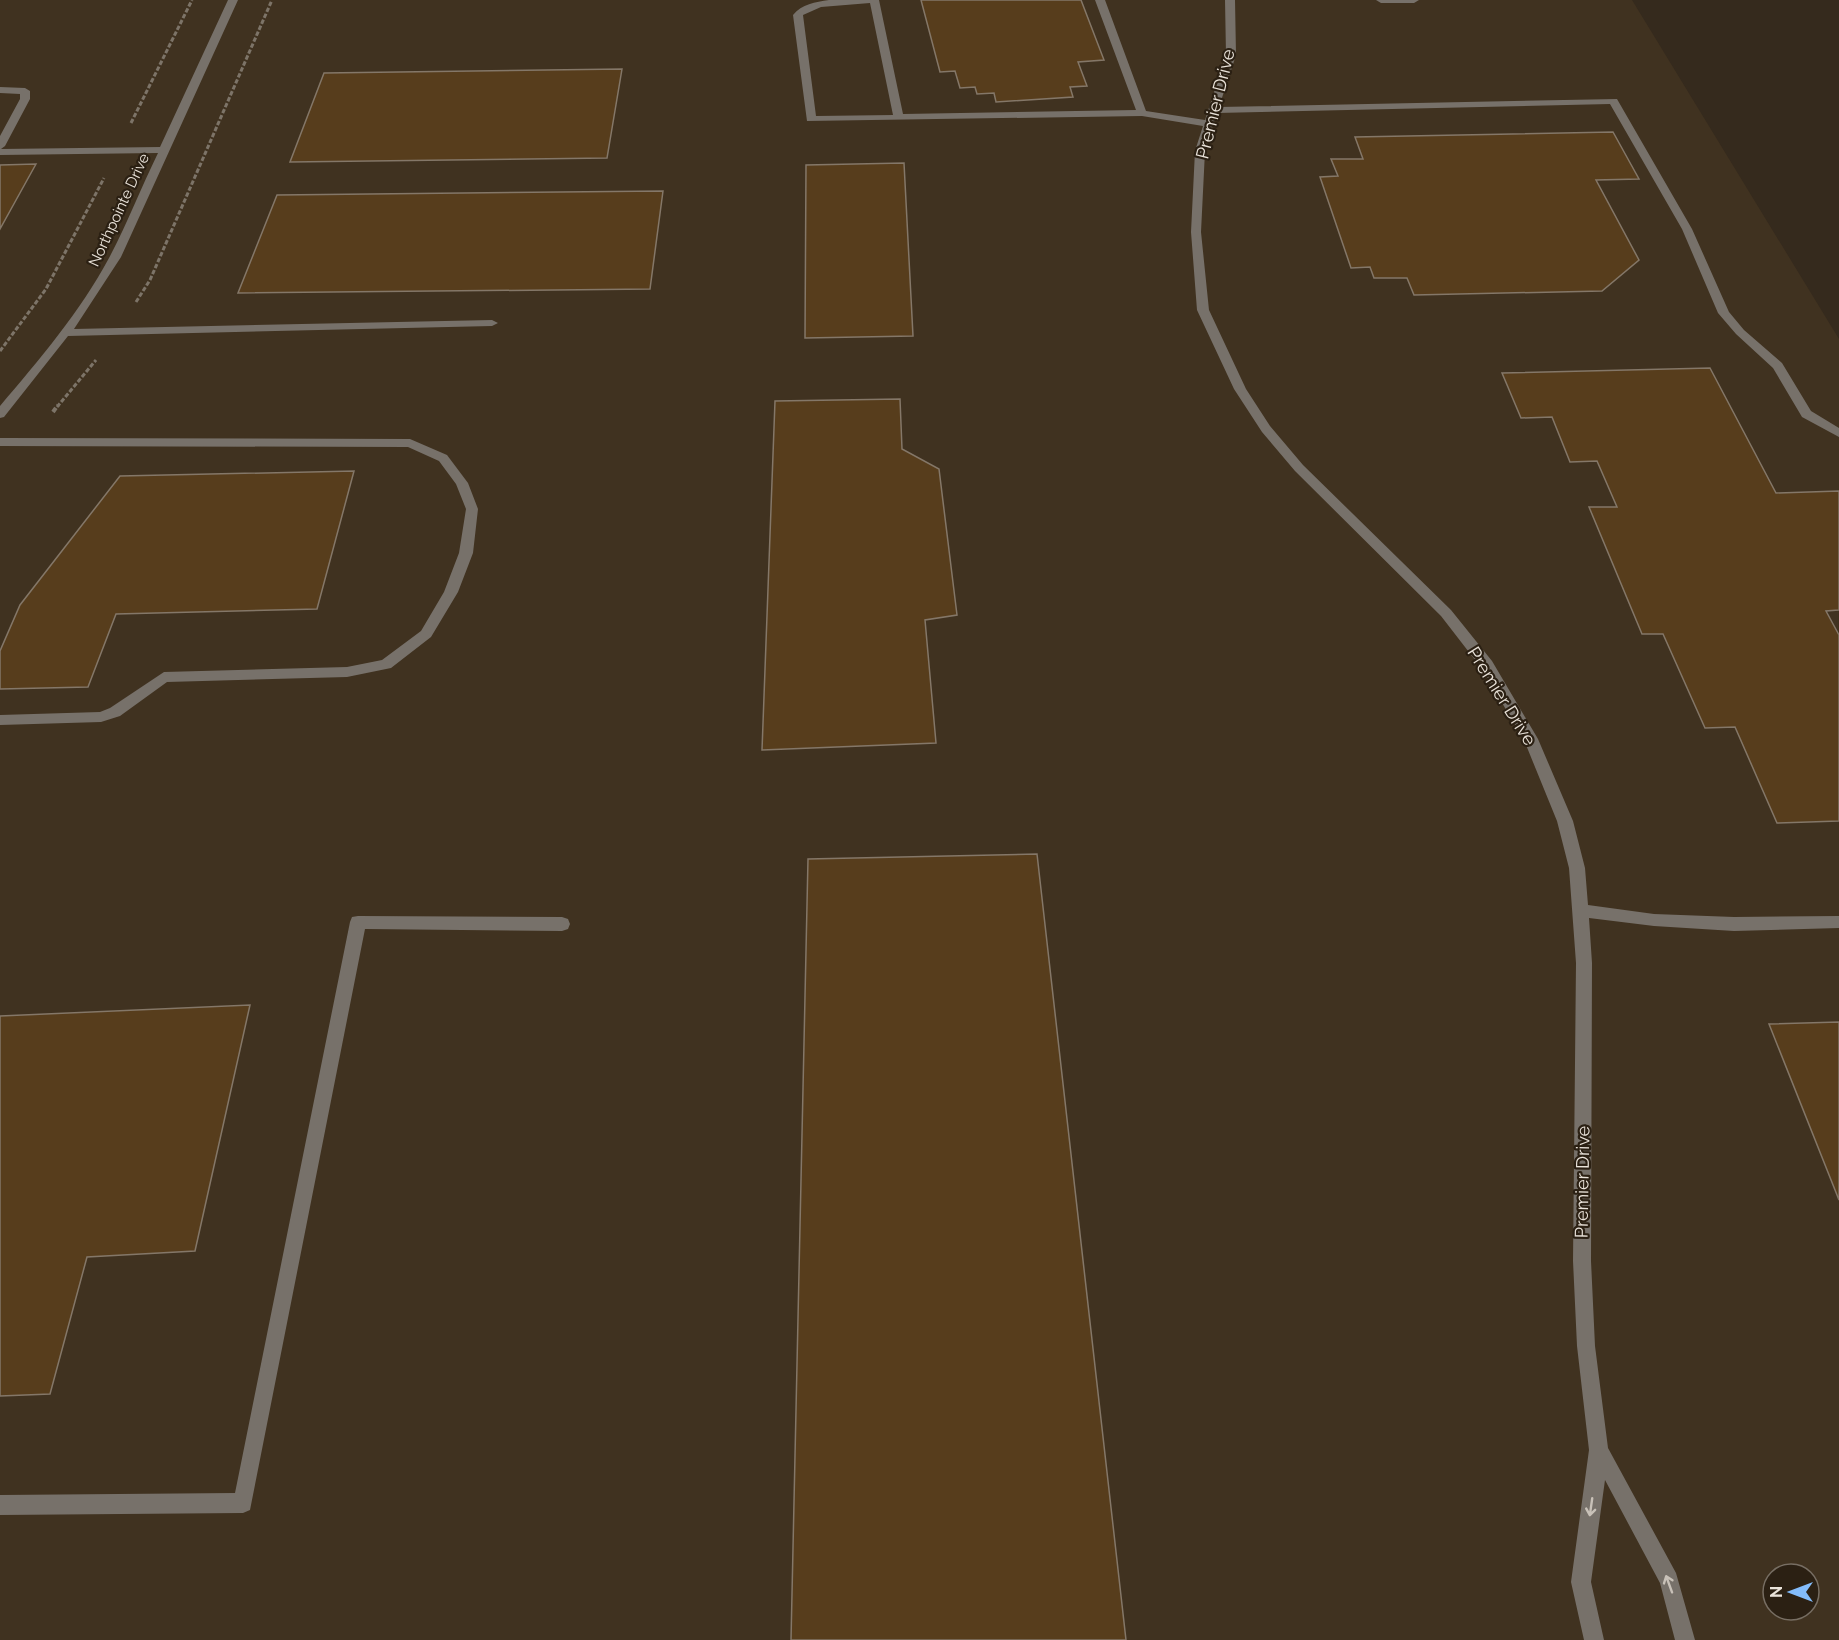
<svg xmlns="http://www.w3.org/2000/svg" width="1839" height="1640" font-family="Raleway,sans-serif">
	<rect width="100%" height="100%" fill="#352a1d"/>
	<!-- built -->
	<path fill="#403220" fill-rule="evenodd" d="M0,0h1632l207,339v1301h-1839zM1773,1574h36v36h-36z"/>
	<!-- building -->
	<g fill="#573d1c" stroke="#847768" stroke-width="1.5">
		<path d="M921,0h160l23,60 -26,2 9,24 -17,1 3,10 -77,5 -2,-9 -17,1 -2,-7 -15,1 -5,-17 -15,1z"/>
		<path d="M622,69l-15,89 -317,4 34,-89z"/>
		<path d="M1613,132l26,47 -43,1 43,80 -37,31 -188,4 -7,-17h-33l-4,-11 -19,1 -31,-91 18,-1 -7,-17h32l-8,-22z"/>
		<path d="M904,163l9,173 -108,2 1,-173z"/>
		<path d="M36,164l-36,65v-64z"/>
		<path d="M663,191l-13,98 -412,4 39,-98z"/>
		<path d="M1710,368l66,125 63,-2v119l-13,1 13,24v186l-62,2 -42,-96 -30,1 -42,-94h-21l-53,-127h28l-20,-46 -27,1 -18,-45 -31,1 -19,-45z"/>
		<path d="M900,399l2,50 37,20 18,146 -32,5 11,123 -174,7 13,-349z"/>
		<path d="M354,471l-37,138 -201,5 -28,73 -88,2v-38l20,-46 100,-129z"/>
		<path d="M1037,854l89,786h-335l17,-781z"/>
		<path d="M250,1005l-55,246 -108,6 -37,137 -50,2v-380z"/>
		<path d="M1839,1022v178l-70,-176z"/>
	</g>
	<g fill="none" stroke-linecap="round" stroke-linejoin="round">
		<!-- path-far1 -->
		<g stroke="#7d7468" stroke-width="3" stroke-dasharray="4.5 2" stroke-linecap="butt">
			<path d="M131,123l61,-123"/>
			<path d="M136,302l14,-22 122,-280"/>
			<path d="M0,351l46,-62 58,-111"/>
			<path d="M57,407l39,-47"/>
		</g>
		<!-- path -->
		<path stroke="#7d7468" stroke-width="4" stroke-dasharray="5 3" stroke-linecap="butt" d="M53,412l5,-7"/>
		<!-- minor -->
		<g fill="#77716a" fill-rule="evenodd">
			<path d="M228,0h10l-117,257 -47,72 418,-9 6,3 -6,3 -424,10 -64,81 -4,1v-12c39,-46 80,-94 109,-148 18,-34 32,-70 49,-105l-158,2v-19l20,-37v-5l-20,-1v-6l25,1 5,3v8l-25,47 -4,3 159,-2z"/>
			<path d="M829,0h50l24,114 233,-4 -41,-110h10l41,111 59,9 21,-65 -1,-55h10l1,55 -17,52 398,-8 75,130 37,83 15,18 38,33 29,48 28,17v9l-37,-20 -29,-49 -37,-34 -18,-21 -36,-84 -72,-125 -393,9 -12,38 -4,81 8,78 37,79 24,37 33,39 148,145 41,51 46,78 35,82 12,47 3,37 66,9 80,3 105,-1v12l-105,3 -80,-5 -65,-8 3,45 -1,298 4,85 13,102 68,125 19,67h-20l-15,-57 -55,-103 -14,102 13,58h-20l-13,-58 18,-132 -12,-104 -4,-85 3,-298 -7,-95 -12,-47 -33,-81 -42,-71 -41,-53 -146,-145 -33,-39 -28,-43 -37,-79 -6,-78 4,-81 8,-25 -61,-10 -335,5 -14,-106c9,-11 22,-13 36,-15zM870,3l23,112 -77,1 -13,-101 18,-8z"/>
			<path d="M1376,0h43l-5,3h-33z"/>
			<path d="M0,438l410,1 37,16 21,28 10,26 -5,44 -15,39 -27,45 -40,31 -44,9 -180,5 -47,34 -19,6 -101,3v-10l100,-3 10,-4 54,-36 183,-5 35,-7 39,-29 23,-39 15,-39 7,-44 -10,-25 -17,-23 -31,-14 -408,-1z"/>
			<path d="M358,916l204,1 6,2 2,5 -2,5 -6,2 -197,-2 -115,581 -7,3 -243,2v-20l235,-2 115,-571 2,-5z"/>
		</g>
	</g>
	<!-- one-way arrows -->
	<defs><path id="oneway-shaft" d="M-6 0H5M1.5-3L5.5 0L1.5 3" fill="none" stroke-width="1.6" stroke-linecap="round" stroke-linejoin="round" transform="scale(1.5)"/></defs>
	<g stroke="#c8c1b8">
		<use href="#oneway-shaft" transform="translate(1591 1507) rotate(98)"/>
		<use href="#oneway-shaft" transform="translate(1669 1584) rotate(-110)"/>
	</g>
	<g text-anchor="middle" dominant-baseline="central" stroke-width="4.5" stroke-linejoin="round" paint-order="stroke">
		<!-- far-street labels -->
		<g font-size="15" fill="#eae3da" stroke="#2b2013">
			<text transform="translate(119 210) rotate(-65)">Northpointe Drive</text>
		</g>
		<!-- street labels -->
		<g font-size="18" fill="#eae3da" stroke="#2b2013">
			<text transform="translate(1215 104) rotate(-76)">Premier Drive</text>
			<text transform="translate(1502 696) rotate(58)">Premier Drive</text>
			<text transform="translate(1582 1182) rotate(-89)">Premier Drive</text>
		</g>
	</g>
	<!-- north arrow -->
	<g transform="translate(1791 1592) rotate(270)"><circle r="28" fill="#2b2013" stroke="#776e63" stroke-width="1.5"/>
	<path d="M0-4.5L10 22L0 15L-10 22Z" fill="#83bcfb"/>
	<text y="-9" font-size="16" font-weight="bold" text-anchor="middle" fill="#eae3da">N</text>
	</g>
</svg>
